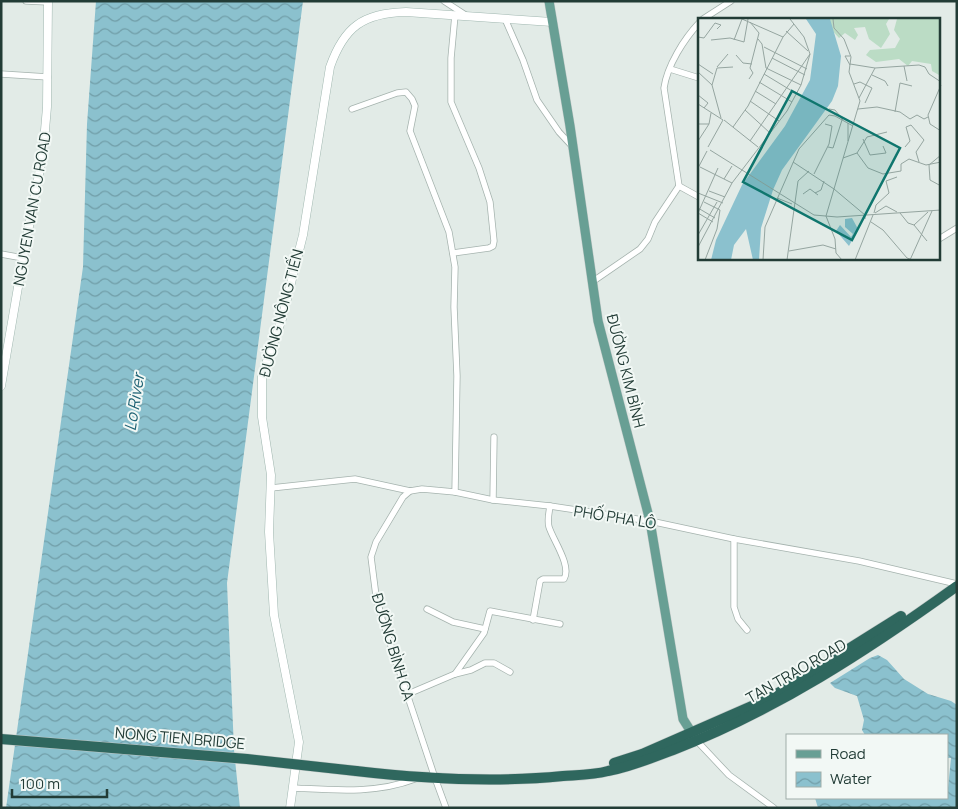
<svg xmlns="http://www.w3.org/2000/svg" width="958" height="809" font-family="Manrope,sans-serif">
	<defs>
		<pattern id="water-waves" width="16" height="10" patternUnits="userSpaceOnUse" patternTransform="scale(1.25)"><rect width="16" height="10" fill="#8bc1ce"/><path d="M0 5q4-4 8 0t8 0" fill="none" stroke="#719ea8"/></pattern>
	</defs>
	<rect width="100%" height="100%" fill="#e2ebe7"/>
	<!-- water -->
	<g fill="url(#water-waves)">
		<path d="M96,1h207l-76,582 7,167 6,58h-234l77,-541 4,-143z"/>
		<path d="M878,655l9,5 17,19 24,15 23,7 6,4v103h-139l-3,-10h132l4,-40h-4v-23h-82l-3,-5 2,-10 -7,-24 -22,-8 -5,-5 40,-25z"/>
	</g>
	<g fill="none" stroke-linecap="round" stroke-linejoin="round">
		<!-- street casing -->
		<g stroke="#a5b3ae" stroke-width="7">
			<g id="street">
				<path d="M26,1l22,1"/>
				<path d="M444,1l23,15"/>
				<path d="M505,19l18,41 14,40 22,32 13,14"/>
				<path d="M703,19l28,-18"/>
				<path d="M670,69l29,9"/>
				<path d="M1,74l47,3"/>
				<path d="M352,109l45,-16 9,-1 6,7 3,7 -5,25 39,101 6,35 -1,40 3,69 -2,116"/>
				<path d="M679,186l20,11"/>
				<path d="M939,239l18,-11"/>
				<path d="M453,253l36,-5 4,-2 1,-5 -4,-39 -11,-34 -28,-66v-44l4,-43"/>
				<path d="M1,254l22,4"/>
				<path d="M592,282l48,-33 8,-10 7,-17 24,-36 -15,-98c3,-22 20,-49 35,-65"/>
				<path d="M271,488l84,-9 55,12 12,-2 33,3 38,8 57,6 100,15 84,18 125,22 98,23"/>
				<path d="M410,491l-7,6 -27,45 -5,15 5,39 6,23 53,159 11,30"/>
				<path d="M493,500l1,-63"/>
				<path d="M734,539v68l4,12 9,11"/>
				<path d="M427,609l26,13 32,7"/>
				<path d="M533,620l7,-39 3,-2h21c8,-13 -11,-39 -15,-52 -2,-7 0,-14 1,-21"/>
				<path d="M455,674l29,-41 6,-22 70,13"/>
				<path d="M408,694l47,-20 16,-4 14,-7h9l16,9"/>
				<path d="M697,741l32,34 45,33"/>
				<path d="M293,788c41,2 83,6 122,-9"/>
			</g>
		</g>
		<!-- secondary casing -->
		<g stroke="#a0b7b0" stroke-width="9">
			<g id="secondary">
				<path d="M1,386l22,-128 20,-105 4,-46 1,-106"/>
				<path d="M290,808l9,-66 -25,-127 -5,-83 2,-57 -9,-58v-42l20,-56 21,-84 27,-168c14,-40 33,-54 76,-55l146,10"/>
			</g>
		</g>
		<!-- primary casing -->
		<g stroke="#c1c8c7" stroke-width="10">
			<path id="primary" d="M549,1l21,125 28,195 52,200 33,198 12,19"/>
		</g>
		<!-- highway casing -->
		<g stroke="#c1c8c7" stroke-width="11">
			<g id="highway">
				<path d="M614,763l28,-9 128,-56 131,-82"/>
				<path d="M356,771c69,8 138,12 207,5 15,-1 31,-1 45,-5 22,-4 44,-13 65,-21 102,-39 195,-100 284,-164"/>
			</g>
		</g>
		<!-- street -->
		<use href="#street" stroke="#fff" stroke-width="5.5"/>
		<!-- secondary -->
		<use href="#secondary" stroke="#fff" stroke-width="8"/>
		<!-- primary -->
		<use href="#primary" stroke="#689f94" stroke-width="9"/>
		<!-- highway -->
		<use href="#highway" stroke="#2f675e" stroke-width="10"/>
		<!-- highway-bridge casing -->
		<g stroke="#c1c8c7" stroke-width="11" stroke-linecap="butt">
			<path id="highway-bridge" d="M1,739l246,20 109,12"/>
		</g>
		<!-- highway-bridge -->
		<use href="#highway-bridge" stroke="#2f675e" stroke-width="10"/>
	</g>
	<g text-anchor="middle" dominant-baseline="central" stroke-width="4" stroke-linejoin="round" paint-order="stroke">
		<!-- street labels -->
		<g font-size="15" fill="#223c36" stroke="#f2f8f5">
			<text transform="translate(32 209) rotate(-80)">NGUYEN VAN CU ROAD</text>
			<text transform="translate(281 313) rotate(-75)">ĐƯỜNG NÔNG TIẾN</text>
			<text transform="translate(626 371) rotate(76)">ĐƯỜNG KIM BÌNH</text>
			<text transform="translate(615 517) rotate(9)">PHỐ PHA LÔ</text>
			<text transform="translate(393 647) rotate(73)">ĐƯỜNG BÌNH CA</text>
			<text transform="translate(796 671) rotate(-30)">TAN TRAO ROAD</text>
			<text transform="translate(180 738) rotate(5)">NONG TIEN BRIDGE</text>
		</g>
		<!-- water labels -->
		<g font-size="16" font-style="italic" fill="#1f6375" stroke="#f2f8f5">
			<text transform="translate(134 402) rotate(-81)">Lo River</text>
		</g>
	</g>
	<!-- overview -->
	<g transform="translate(698 18)">
		<rect width="242" height="242" fill="#e2ebe7"/>
		<path d="M131,1h60l-3,5 4,10 -9,14 -12,-9 -4,-12 -11,1 4,7 -3,5 -10,-7 -6,5 -8,-9zM199,1h43l-1,56 -7,-4 -1,-7 -19,-3 -4,5 -9,-7 -23,3 -10,-7 4,-5 25,-2 5,-9 -6,-9z" fill="#bbdcc5"/>
		<path d="M108,1h24l11,37 -3,30 -6,15 -50,69 -9,20 -12,38 -2,32h-6l-7,-31 -12,16 -3,15h-20l5,-20 26,-55 43,-59 25,-46 6,-46zM154,200l6,11 -9,17 -13,-15 4,-6 11,12 2,-3 -8,-7v-8z" fill="#8bc1ce"/>
		<path fill="none" stroke="#95a5a0" stroke-width="1" d="M88,13l22,20M0,19l6,1 11,-15 6,2 -4,4M60,21l4,5 4,24 35,17M13,22l19,-2 14,4 4,-23M36,22l8,-21 41,18M66,29l43,22M38,37l7,8 9,1M74,40l33,17M0,46l15,10M152,46l25,4 44,-3 6,2 4,7 12,8M152,47l-5,-9h5M206,48l3,15M19,49l11,-13M0,54l14,13 9,33M66,56l33,20M174,57l13,6 3,5M51,61l4,-6 -3,-5 9,-35 -9,-11M61,64l33,20M156,66l6,-2 12,6 -7,15M14,67l5,-17 16,-1M243,67l-13,30 2,9 11,7M57,73l21,13M0,77l10,8 -4,5M161,80l16,-30M52,83l29,20M0,86l25,16 -15,27M131,91l6,1 8,10M160,91l19,-2 23,5 10,7 7,-4 7,4 4,-2M47,92l25,23M197,94l5,-29 12,3M26,102l34,27M0,106h11l2,-11M35,109l15,-21 35,-69 11,-13M165,121l7,16 16,-2 -3,-7M0,123l11,-17M52,123l60,-87M150,123v-18M130,129l5,1 9,-28M207,129l5,-6 -4,-14 5,-2 13,15 -8,12 3,10M12,132l104,65 23,2 104,-7M159,135l11,15 15,6 18,-3v-7l8,-5 17,6 15,-3M243,137l-12,10 1,15 11,6M145,140l14,-5 10,-16 20,-5M95,144l41,27 31,26v4M2,149l32,16M0,150l9,-17M116,156l15,-30 3,-18 -7,-2M26,161l8,-13M11,173l16,6M0,175l25,10M117,175l6,-3 3,-9M105,176l7,-5 8,6M79,180l15,6M6,184l16,8 -3,19 -12,31M0,190l17,10M0,195l20,-45M0,195l15,9M176,195l2,-8 13,-12 -3,-12 11,-4M177,195l11,-7 11,6M202,195l8,10 6,2 14,-13M128,198l9,23 1,14 6,7M128,198l34,-115 -11,-29 2,-15 -7,-18 -10,-11 -1,-9M173,204l12,8 24,28 6,2M216,207l13,16M0,217l19,-33M0,229l34,-64 55,-72 14,-26 9,-31 -6,-17 -14,-18M91,233l34,-6 13,4M65,242l2,-33 34,-78 30,-34 6,1 18,10M89,242l11,-79 11,-10M157,242l18,-45M212,242l22,-49"/>
		<path fill="#0f766e" fill-opacity="0.15" stroke="#0f766e" stroke-width="2.5" d="M94,73l108,57 -48,92 -109,-58z"/>
		<rect width="242" height="242" fill="none" stroke="#223c36" stroke-width="2.5"/>
	</g>
	<!-- border -->
	<rect width="958" height="809" fill="none" stroke="#223c36" stroke-width="5"/>
	<!-- legend -->
	<rect x="786" y="734" width="162" height="65" fill="#f2f8f5" stroke="#9fada9"/>
	<rect x="796" y="750" width="25" height="8" fill="#689f94" stroke="#9fada9"/>
	<text x="830" y="759" font-size="15" fill="#223c36">Road</text>
	<rect x="796" y="772" width="25" height="15" fill="url(#water-waves)" stroke="#9fada9"/>
	<text x="830" y="784" font-size="15" fill="#223c36">Water</text>
	<!-- scale -->
	<path d="M12 789v8h95v-8" fill="none" stroke="#223c36" stroke-width="2.5"/>
	<text x="20" y="789" font-size="15" fill="#223c36" stroke="#f2f8f5" stroke-width="4" paint-order="stroke">100 m</text>
</svg>
